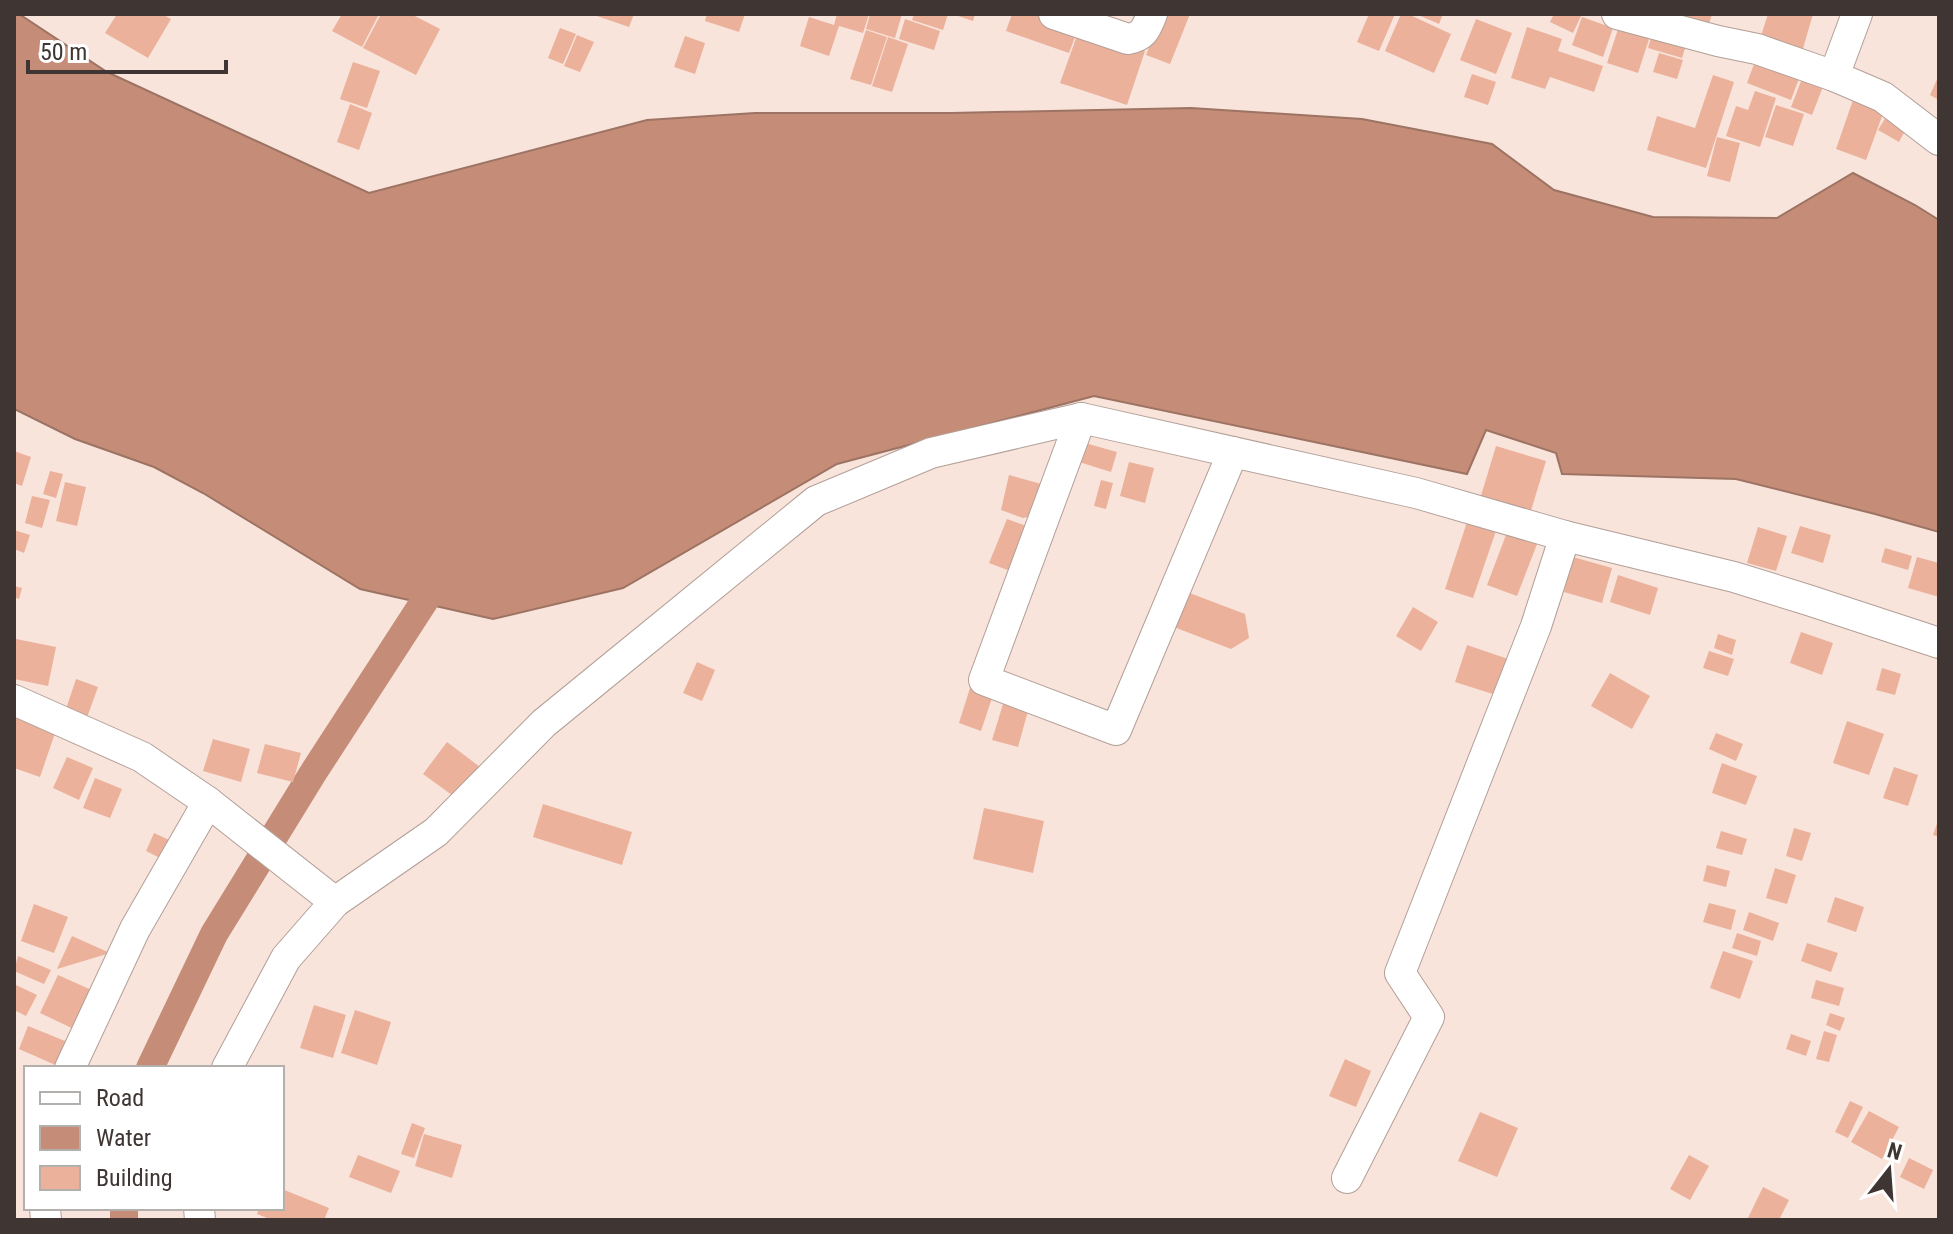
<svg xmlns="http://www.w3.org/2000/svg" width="1953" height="1234" font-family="'Roboto Condensed',sans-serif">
	<rect width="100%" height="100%" fill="#f9e4dc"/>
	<!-- water -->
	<path fill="#c58d78" stroke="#9d7363" stroke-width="2" d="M14,14h5l88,58 262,121 278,-73 108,-7h196l240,-5 171,11 130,25 62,46 99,27 124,1 76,-45 62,32 24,15v312l-64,-18 -139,-35 -174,-5 -6,-21 -70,-23 -19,44 -373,-78 -257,68 -214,124 -130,31 -133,-30 -157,-96 -49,-26 -79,-28 -61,-30z"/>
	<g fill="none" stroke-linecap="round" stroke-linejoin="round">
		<!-- canal -->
		<g stroke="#c58d78" stroke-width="28">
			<path d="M150,1068l64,-134 99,-161 129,-199"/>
			<path d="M124,1208v12"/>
		</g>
	</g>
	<!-- building -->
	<g fill="#ebb19b">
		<path d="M117,14h45l9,5 -23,39 -43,-25z"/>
		<path d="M342,14h37l-17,33 -30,-16z"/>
		<path d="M381,14h30l29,15 -24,46 -53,-27z"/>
		<path d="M591,14h43l-5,13z"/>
		<path d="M707,14h38l-6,18 -34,-11z"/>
		<path d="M837,14h32l-6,19 -24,-7 -10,30 -29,-10 9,-29 25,8z"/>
		<path d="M870,14h32l-7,24 -29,-9z"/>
		<path d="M914,14h34l-5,16 -31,-10z"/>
		<path d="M952,14h23l-2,7z"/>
		<path d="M1012,14h23l43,15 -9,24 -63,-22z"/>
		<path d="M1162,14h28l-20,50 -24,-9z"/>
		<path d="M1369,14h26l-16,37 -22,-9z"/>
		<path d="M1401,14h7l43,20 -17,39 -49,-22z"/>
		<path d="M1416,14h27l-4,10z"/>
		<path d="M1554,14h28l-9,19 -23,-11z"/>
		<path d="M1656,14h56l-5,17z"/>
		<path d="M1768,14h45l-11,38 -42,-13z"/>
		<path d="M1582,17l31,11 -10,29 -31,-12z"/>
		<path d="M905,19l35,12 -6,19 -35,-11z"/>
		<path d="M1476,19l36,14 -16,41 -36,-14z"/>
		<path d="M1619,26l31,10 -12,37 -31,-10z"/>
		<path d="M1527,27l35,12 -4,12 45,15 -9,26 -44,-15 -5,12 -34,-11z"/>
		<path d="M560,28l16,6 -13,30 -15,-6z"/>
		<path d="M866,30l21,7 -16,48 -21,-6z"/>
		<path d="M1079,30l66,21 -18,54 -67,-22z"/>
		<path d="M1653,31l34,11 -5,16 -34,-10z"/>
		<path d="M577,35l17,7 -14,30 -16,-6z"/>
		<path d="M685,36l20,7 -10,31 -21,-7z"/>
		<path d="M888,37l20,7 -16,48 -20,-6z"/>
		<path d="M1659,53l24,7 -6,19 -24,-7z"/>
		<path d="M1757,56l44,17 -10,27 -44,-17z"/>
		<path d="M353,62l27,9 -13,37 -27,-9z"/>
		<path d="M1472,74l24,8 -8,23 -24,-8z"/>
		<path d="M1713,75l21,7 -28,86 -59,-18 10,-34 38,12z"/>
		<path d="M1939,75v25l-9,-5z"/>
		<path d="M1803,76l21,8 -12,31 -21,-8z"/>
		<path d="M1755,91l21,7 -16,49 -34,-11 10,-30 12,4z"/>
		<path d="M1853,100l31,11 -18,49 -30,-11z"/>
		<path d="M350,104l22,9 -13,37 -22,-8z"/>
		<path d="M1776,105l28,9 -11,32 -28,-9z"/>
		<path d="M1886,117l20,12 -7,13 -21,-12z"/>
		<path d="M1717,137l23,6 -10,39 -23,-6z"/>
		<path d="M1085,443l32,9 -6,20 -32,-10z"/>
		<path d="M1496,446l50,15 -16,53 -50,-15z"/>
		<path d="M14,451l17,6 -9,29 -8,-3z"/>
		<path d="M1129,462l25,6 -9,35 -25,-7z"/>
		<path d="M50,471l13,3 -7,24 -13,-4z"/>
		<path d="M1009,475l40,11 -8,28 -18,4 -22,-8z"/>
		<path d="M1101,480l12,3 -7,26 -12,-3z"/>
		<path d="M65,482l21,5 -9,39 -21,-5z"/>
		<path d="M32,496l18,4 -8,28 -17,-5z"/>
		<path d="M1469,516l29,9 -25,73 -28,-9z"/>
		<path d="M1007,519l28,10 -17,45 -29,-11z"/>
		<path d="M1800,526l31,9 -8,28 -32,-10z"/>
		<path d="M1509,527l30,12 -22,57 -30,-11z"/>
		<path d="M1758,527l29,9 -11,35 -29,-8z"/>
		<path d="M14,530l16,5 -6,18 -10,-4z"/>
		<path d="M1885,548l27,8 -4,14 -27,-8z"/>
		<path d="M1573,557l39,11 -10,35 -38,-11z"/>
		<path d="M1917,557l22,6v34l-31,-9z"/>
		<path d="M1618,575l40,13 -8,27 -40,-13z"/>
		<path d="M14,586l8,2 -3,11 -5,-2z"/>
		<path d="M1179,589l66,25 4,24 -18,11 -65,-25z"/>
		<path d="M1413,607l25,15 -17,29 -25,-15z"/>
		<path d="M1801,632l32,11 -11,32 -32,-12z"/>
		<path d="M1718,634l18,6 -4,15 -18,-7z"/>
		<path d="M16,639l40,8 -8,39 -34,-7v-30z"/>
		<path d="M1467,645l47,16 -12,36 -47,-15z"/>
		<path d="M1709,651l25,8 -6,17 -25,-8z"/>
		<path d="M697,662l18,8 -13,31 -19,-8z"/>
		<path d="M1882,668l19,6 -6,21 -19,-5z"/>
		<path d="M1610,673l40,23 -18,33 -41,-23z"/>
		<path d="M76,679l22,8 -13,36 -21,-8z"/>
		<path d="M970,688l23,7 -12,36 -22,-8z"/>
		<path d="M1003,704l25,7 -10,36 -26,-7z"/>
		<path d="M14,716l42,14 -16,47 -26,-9z"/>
		<path d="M1847,721l37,13 -15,41 -36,-12z"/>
		<path d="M1716,733l27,11 -7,17 -27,-12z"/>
		<path d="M213,739l37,10 -9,33 -38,-11z"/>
		<path d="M447,742l33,25 -24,31 -33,-24z"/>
		<path d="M265,744l36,9 -8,29 -36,-9z"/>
		<path d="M67,757l26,11 -14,32 -26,-12z"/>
		<path d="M1722,763l35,13 -11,29 -34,-12z"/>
		<path d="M1894,767l24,8 -10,31 -25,-8z"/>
		<path d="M95,778l27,11 -12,29 -27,-10z"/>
		<path d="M543,804l89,28 -10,33 -89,-28z"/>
		<path d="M984,808l60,13 -11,52 -60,-14z"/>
		<path d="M1939,818v19l-6,-2z"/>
		<path d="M1794,828l17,5 -9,28 -16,-5z"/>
		<path d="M1721,831l26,8 -5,16 -26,-7z"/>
		<path d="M154,833l24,11 -8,19 -24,-12z"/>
		<path d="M1707,865l23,6 -4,16 -23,-6z"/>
		<path d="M1775,868l21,7 -9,29 -21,-6z"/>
		<path d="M1835,897l29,10 -8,25 -29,-10z"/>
		<path d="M1709,903l27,7 -5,20 -28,-8z"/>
		<path d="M34,904l34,13 -14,36 -33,-12z"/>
		<path d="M1749,912l30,11 -6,18 -30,-11z"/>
		<path d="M1737,933l24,8 -4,15 -25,-8z"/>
		<path d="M72,936l38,17 -53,16z"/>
		<path d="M1807,943l31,10 -7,19 -30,-11z"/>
		<path d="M1723,951l30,10 -13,38 -30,-11z"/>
		<path d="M18,956l33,14 -7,14 -30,-13z"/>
		<path d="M58,975l38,17 -18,39 -38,-18z"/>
		<path d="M1816,980l28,8 -5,18 -28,-8z"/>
		<path d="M14,984l23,11 -11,21 -12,-6z"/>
		<path d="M314,1005l32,10 -13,43 -33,-10z"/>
		<path d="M355,1010l36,12 -14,43 -36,-12z"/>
		<path d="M1830,1013l15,5 -5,13 -14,-6z"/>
		<path d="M28,1026l42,17 -10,24 -41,-18z"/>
		<path d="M1824,1031l13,4 -8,27 -13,-3z"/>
		<path d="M1791,1034l20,7 -5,15 -20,-7z"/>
		<path d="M1345,1059l26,12 -15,36 -27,-11z"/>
		<path d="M1850,1101l13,6 -15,31 -13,-6z"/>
		<path d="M1869,1111l30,16 -17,32 -31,-17z"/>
		<path d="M1480,1112l38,16 -21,49 -39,-16z"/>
		<path d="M412,1123l13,5 -11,30 -13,-4z"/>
		<path d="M424,1134l38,11 -10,33 -37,-12z"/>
		<path d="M358,1155l42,16 -9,22 -42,-16z"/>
		<path d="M1689,1155l20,11 -19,34 -20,-11z"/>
		<path d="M1909,1158l24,12 -9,19 -24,-12z"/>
		<path d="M1763,1187l26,13 -10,20h-26l-5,-2z"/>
		<path d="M282,1189l47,19 -5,12h-52l-15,-6 2,-6h23z"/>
	</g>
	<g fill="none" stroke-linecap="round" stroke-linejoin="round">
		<!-- minor casing -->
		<g stroke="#b29f97" stroke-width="32">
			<g id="minor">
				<path d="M1054,14l74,25c16,-3 18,-10 24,-25"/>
				<path d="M1617,14l101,27 39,8 77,27 49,21 56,43"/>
				<path d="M1834,76l23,-62"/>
				<path d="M1081,418l-97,262 132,50 117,-278"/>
				<path d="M14,700l128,57 66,45 -73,127 -65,139"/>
				<path d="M208,802l127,100"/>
				<path d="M227,1068l59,-110 49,-56 101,-70 108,-109 272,-222 115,-48 150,-35 335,75 149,43 169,41 74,23 131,43"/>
				<path d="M1347,1178l82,-161 -29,-44 136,-347 29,-90"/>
				<path d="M45,1208l1,12"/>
				<path d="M199,1208l1,12"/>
			</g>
		</g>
		<!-- minor -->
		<use href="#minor" stroke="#fff" stroke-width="30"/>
	</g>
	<!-- border -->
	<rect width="1953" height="1234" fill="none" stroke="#3f3633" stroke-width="32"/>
	<!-- legend -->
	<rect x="24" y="1066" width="260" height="144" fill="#ffffff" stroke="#b2afad" stroke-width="2"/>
	<rect x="40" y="1092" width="40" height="12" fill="#ffffff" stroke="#b2afad" stroke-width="2"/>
	<text x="96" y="1106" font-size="24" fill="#3f3633">Road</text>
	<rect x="40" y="1126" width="40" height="24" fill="#c58d78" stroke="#b2afad" stroke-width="2"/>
	<text x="96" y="1146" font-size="24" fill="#3f3633">Water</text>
	<rect x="40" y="1166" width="40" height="24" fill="#ebb19b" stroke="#b2afad" stroke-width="2"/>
	<text x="96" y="1186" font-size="24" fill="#3f3633">Building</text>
	<!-- north arrow -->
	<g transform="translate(1889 1170) rotate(17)" stroke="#ffffff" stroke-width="6" paint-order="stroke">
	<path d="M0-6L14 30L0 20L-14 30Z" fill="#3f3633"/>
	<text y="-12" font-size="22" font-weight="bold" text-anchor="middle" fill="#3f3633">N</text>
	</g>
	<!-- scale -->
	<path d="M28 60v12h198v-12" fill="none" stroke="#3f3633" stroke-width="4"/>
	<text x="40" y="60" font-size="24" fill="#3f3633" stroke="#ffffff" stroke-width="6" paint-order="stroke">50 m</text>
</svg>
